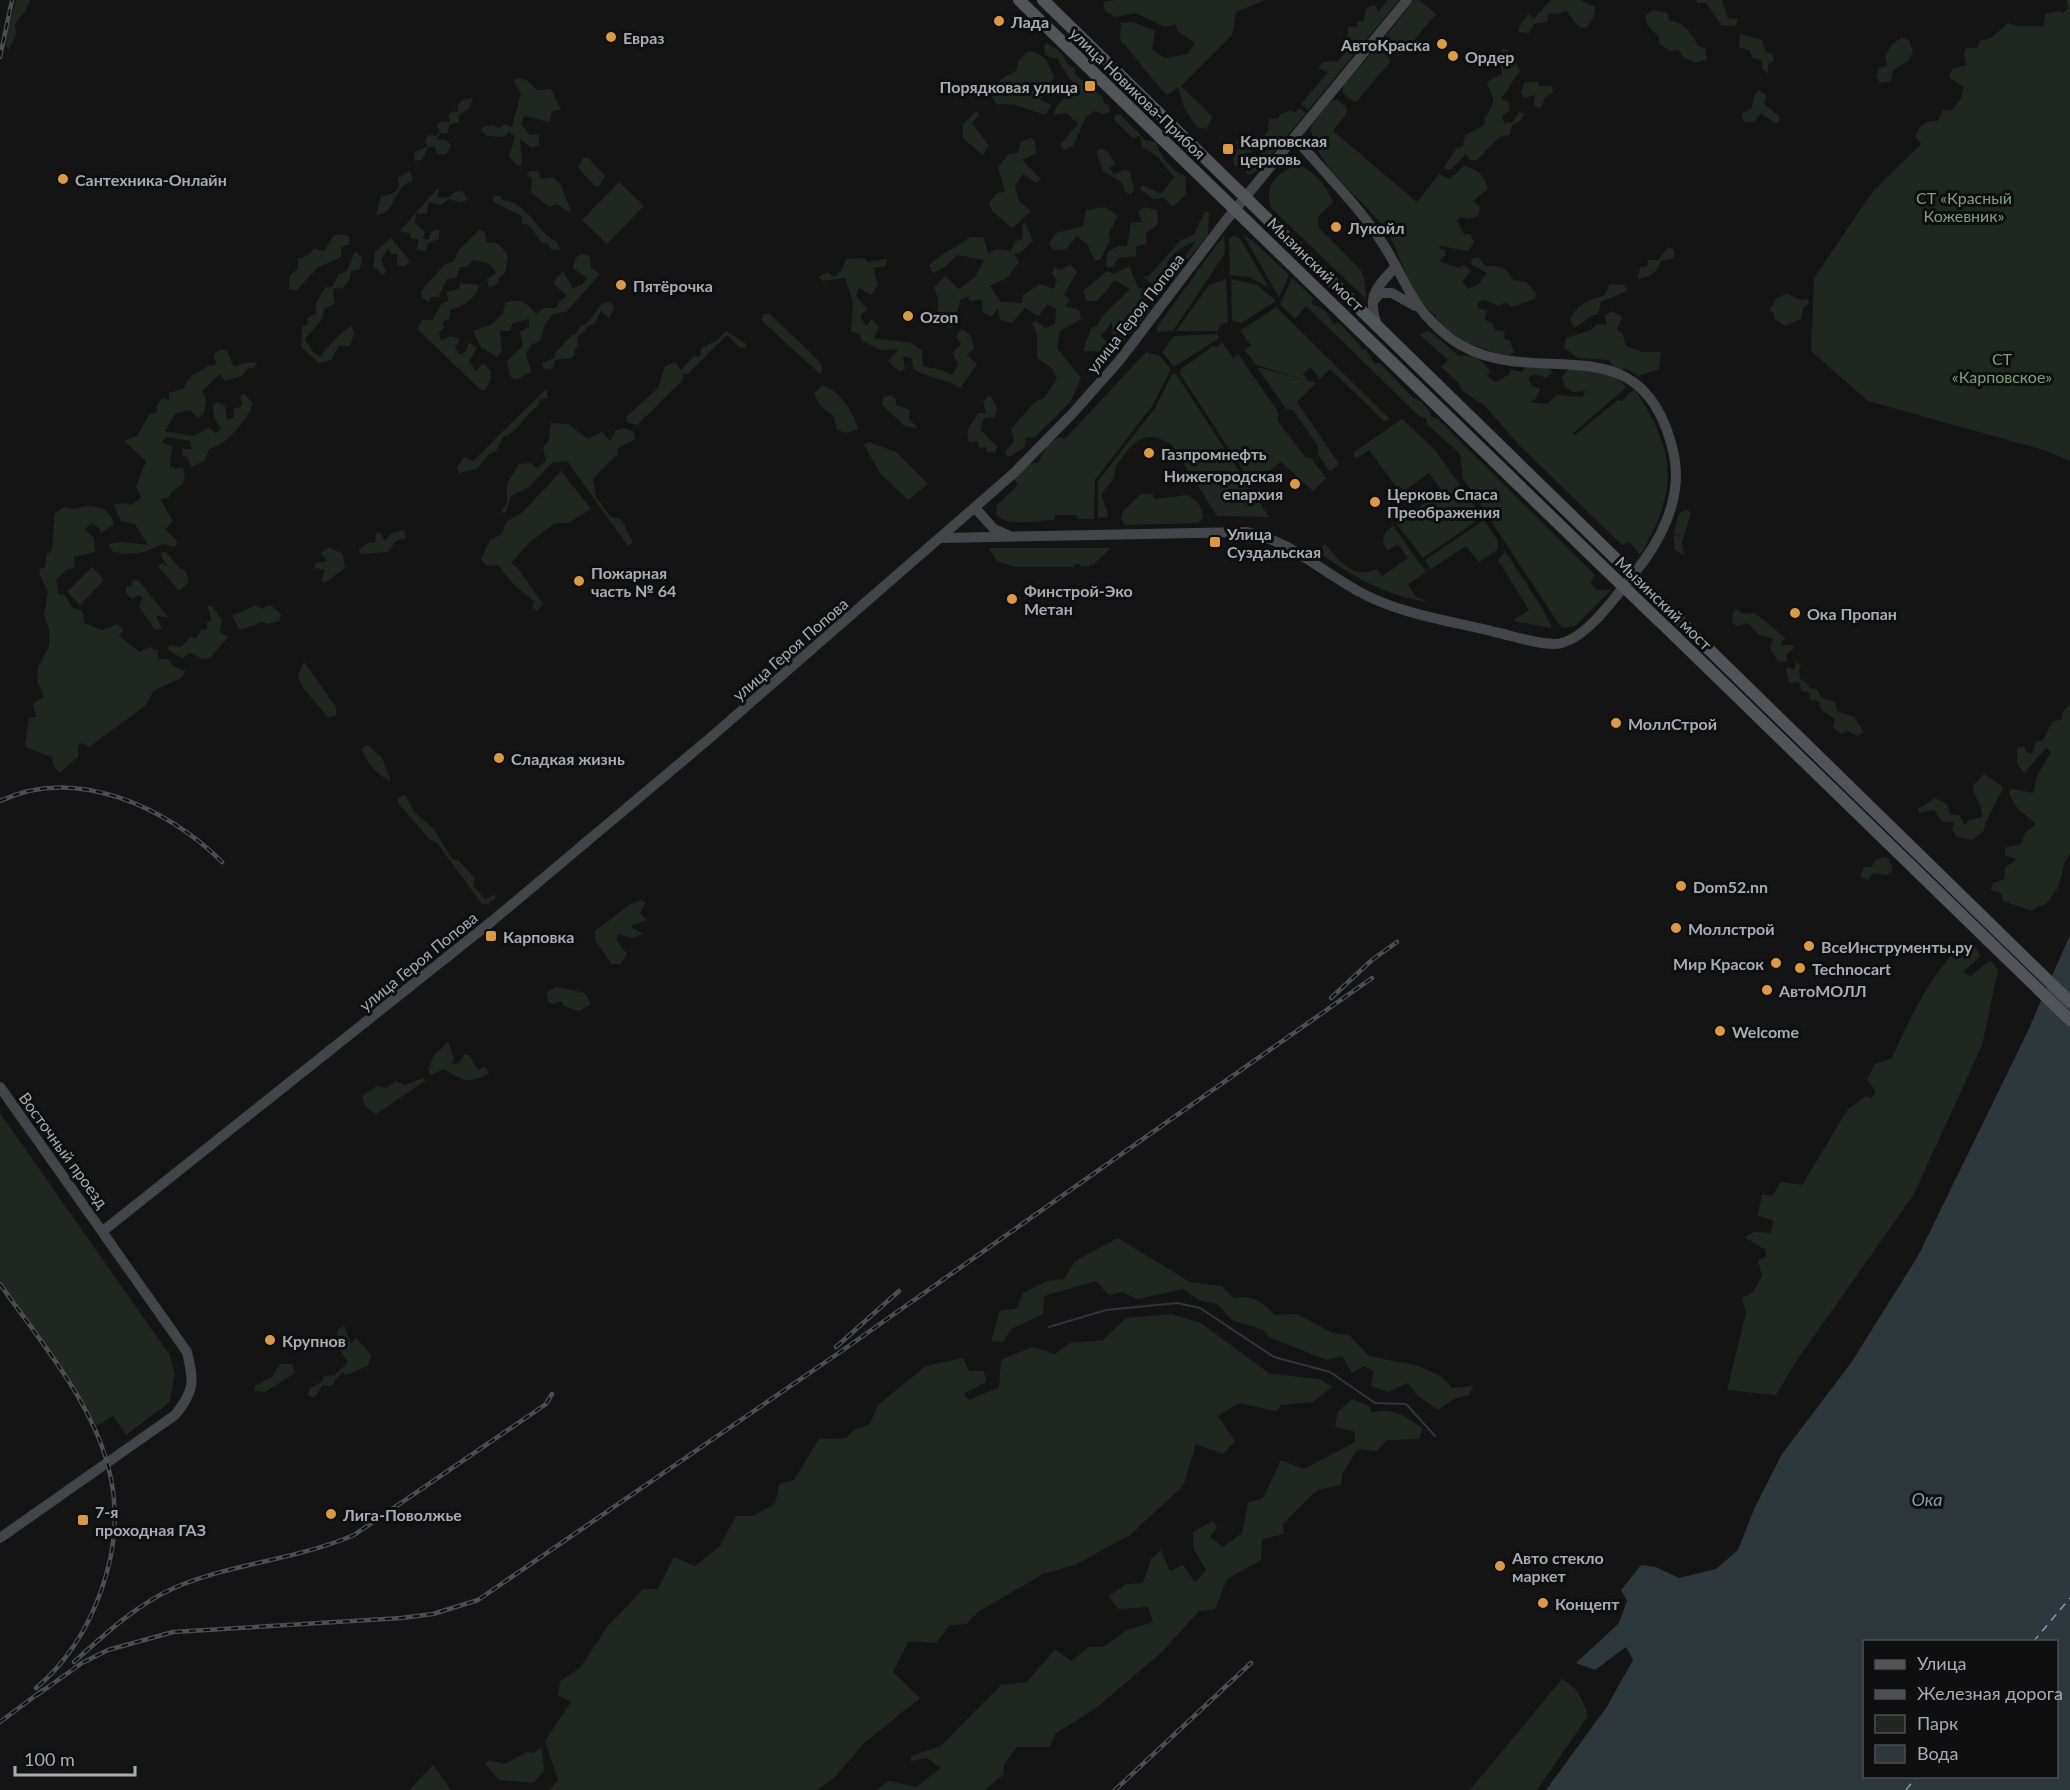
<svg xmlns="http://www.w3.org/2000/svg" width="2070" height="1790" font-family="Lato,sans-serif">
	<rect width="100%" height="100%" fill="#141415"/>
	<!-- green -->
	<g fill="#202720">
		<path d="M16,0h14l-5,11 -10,13 1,12 -8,14 -3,-10z"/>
		<path d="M1116,0h149l-29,12 -4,23 -51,51 32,31 -7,12 -9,-2 -13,-19 -6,-21 -11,8c-18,-18 -29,-36 -47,-55l1,-17 12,-1 22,9 -3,19 13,8 23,-4 7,-11 -18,-12 -1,-7 -11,3 -29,-14 -21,4 -10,-6 -2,-9z"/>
		<path d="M1388,0h11l-91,110 -7,-6 27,-32 -10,-4 5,-6 15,-1 8,-10 -3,-10 5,-6v-8h9v-5l7,-1 2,-13 9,-3 3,7z"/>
		<path d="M1414,0h5l17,14 -34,40 -4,1 -15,-15z"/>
		<path d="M1551,0h29l15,7 -1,10 -7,10 -5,1 -8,-6 -7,-11 -10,3 -8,-1 -2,9 -13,2 -5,9 -10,-1v-5l9,-13 6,4z"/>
		<path d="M1695,0h27l6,18 10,1 -3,7 -14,-1 -15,-22h-8z"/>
		<path d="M2066,0h4v461l-26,-11 -176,-49 -57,-50 3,-73 59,-87 48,-47 -6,-7c4,-12 10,-17 23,-16l5,-11 8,1 10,-12 3,-12 -15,-10 3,-8 14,-4 -2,-12 2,-5h11l3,-7 11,-3 17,-15 9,3h27l1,-12 15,-3 3,2 5,-5z"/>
		<path d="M1653,10l14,3 2,7c17,4 21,11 29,26l7,2 2,11 -12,4 -12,-6 -4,-7 -9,1 -11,-7v-7l-12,-12 -2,-9z"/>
		<path d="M1740,34l22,6 4,12 7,2 1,7 -6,3v10l-6,-6v-8l-10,-2 -2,-7 -11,-4z"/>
		<path d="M1901,38l8,2 4,12 -5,9 -15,9 -2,11 -11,2 -4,-6 3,-9 8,-2 -2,-9 7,-13z"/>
		<path d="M1047,43l14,10 8,13 6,2v6l28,23 1,7 5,1 1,7 -7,2 -8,-3 -9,6 -13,29 -8,4 -5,-5 18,-21 -11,-11 -13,2c1,-13 16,-21 26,-26l-12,-12 -10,-18 -13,-4 -1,-9z"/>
		<path d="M1504,48l5,3 -3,7 9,3 5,10c-8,9 -10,18 -19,27l8,5 1,7 -8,6 2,7 9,-1 6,-10 6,2 -5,7 -8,4 -2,10 -11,2 -22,23h-7l-4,-6 -16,16 -7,-2 14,-20 6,-2 2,-11 20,-10 -1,-7c11,-13 12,-18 3,-33l3,-5 12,-6 -3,-21z"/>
		<path d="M1375,49l13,7 2,6 -33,39h-4l-10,-8v-7z"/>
		<path d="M1033,51l13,8 8,18 -14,23 12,5 -7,9c-20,-3 -28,-13 -48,-9l-5,-7c6,-20 7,-18 24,-27l3,-11 8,-8z"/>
		<path d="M517,78l9,2 11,10 14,-1 10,21 -9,1 -2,11 -26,-6 -3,8 9,11h9v10l-7,3 -12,-9 2,25 -4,2 -9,-9 6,-21 -6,-4 -5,5 -17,-1 -6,-6 2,-3 9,-2 7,3 6,-4 7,3 9,-34 -7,-11z"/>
		<path d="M1525,82h13l1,4h13l1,7 -9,5 -1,6 -4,4 -5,-3 1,-10 -11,3 -3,-6z"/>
		<path d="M1759,90l7,5 -2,9 15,12v6l-5,1 -13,-10 -7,9h-10l-2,-8 10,-6 2,-13z"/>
		<path d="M473,98l-4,11 -10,6v7l-9,2 -3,9h-6l-5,6 10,1 5,6 -5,8h-9l-2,-7h-7l-6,13 -7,1 -1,-8 14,-7 -3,-5 3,-6 8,1 4,-4 -3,-7 5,-4 8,1 -2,-7 5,-4 5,1 -1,-6 6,-6z"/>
		<path d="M1337,99l9,8 1,6 -14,18 84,71 22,-28 11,5 14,-13c12,2 22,11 24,23l-15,12 7,6 -1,8 -9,4 -10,-2 -3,4 7,13h7l3,9 -6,8 -27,-5 -3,2 7,2 1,5 -7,6 20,7 6,-3 6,6 -9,11 6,7 11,-5 8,-11 -15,-8 -1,-6 7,-2 8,9c14,-1 21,2 27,14l13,2 10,11 -1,6 -23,8 -7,-5 -6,4 -14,-6 -7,2v6l9,3 -2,9 7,3 3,7 10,2 -1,7 6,2 4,11 -6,5 -41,-14 -32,-22 1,-6c-28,-18 -33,-60 -51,-86 -20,-29 -74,-66 -74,-103l20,-25z"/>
		<path d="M1299,108l7,5 -46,56 -11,6 -4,-3 16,-19 -6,-3 -9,3 -1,8 -10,6 -2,-8 5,-10 -2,-8 4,-4 17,6 11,-12 1,-12h8l5,-6 10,-2 2,2z"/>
		<path d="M976,111l3,4 -7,8 17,23 -6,9 -20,-17v-14z"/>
		<path d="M1120,114c8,10 18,15 24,26l12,2c3,13 17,30 29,34l1,18 -13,13 -9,-9 -11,1 -13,-10 2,-4 19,9 13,-17 -17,-21 -15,-9 -2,-11 -7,2 -18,-17 -1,-5z"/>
		<path d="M1031,138l4,3 1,12 -14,7 19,19 -5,4 -13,-9 -8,12 4,15 12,10 -19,17 -20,-17 -3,-8 8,-10 8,-1 -7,-25 11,-13 9,-1 3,-11z"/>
		<path d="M1101,148l8,5 6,11 -6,4 5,6 12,-5 4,4 4,17 -3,4 -6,-2 -3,-9 -19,-12 -7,-19z"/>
		<path d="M583,158h5l17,18 -6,10h-4l-17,-18z"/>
		<path d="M1298,165c16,5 29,22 35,37l-15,15 1,11 41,41 4,8 2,22 -94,-90c-10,-23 5,-37 26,-44z"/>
		<path d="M410,171l3,9c-3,3 -9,5 -12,9 -9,10 -8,24 -25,26l5,-18 13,-4 5,-6 -1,-9z"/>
		<path d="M530,171h8l3,8 12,-2 7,7 11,27 -2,1 -13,-8 -7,3 -18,-15 1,-13 -5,-5z"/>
		<path d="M619,182l25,24 -37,38 -25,-24z"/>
		<path d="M437,189h2l-2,8 11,1 7,-6 7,-1 6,9 -7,2 -12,-3 -8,6 -13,-3 -1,11 -11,1 -1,9 10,9 -2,6 5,2 3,-8 8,-3v10l-11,4 -2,8 -9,-1 1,-11h-7l-2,-6 -9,-2z"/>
		<path d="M494,196h6l3,4c24,1 34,33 54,42l3,8 -10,-1 -2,-5 -6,-1 -13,-18 -7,-1v-7c-10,-8 -19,-8 -29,-16z"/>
		<path d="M1105,207l13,9 -10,19 2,5 -10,20h-5l-8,-16 -10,-8 -11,13 -12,1 -5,-6 7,-11 27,-7 3,-16z"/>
		<path d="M1145,207l12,3 1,14 -12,9v11l-10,3v9l-18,2 -5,9h-7l1,-15 12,-6h8l4,-23 11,-1 -4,-11z"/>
		<path d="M1205,212h4l-1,23 -26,31 -2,-2 16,-23c-12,5 -24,11 -29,23l8,5 1,9 -10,4 -2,5 -8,-1 -13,-9 6,-1 31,-35 14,-7z"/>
		<path d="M1025,222l8,19 -13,12 -6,1 5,8 -11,15 -18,9 11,16 21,1 1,-8 17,-11 14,5 3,-9 -5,-7 3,-6 6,3 9,-6 7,8 -13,22 6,6 -5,6 14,4 2,9 -21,12 -3,17 24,30 -10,23 -36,36 -9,1 -2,10 -16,9 -3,-5 9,-11 -3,-12 24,-27 9,-4 13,-19 -4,-10 -16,-11v-24l-5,-11 4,-2 9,7 10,-4 1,-15 -9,-5 -8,12 -14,-8 -13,15 -12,-3 -2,-11 -7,8 -8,-5 -1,-12 -12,1 -2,-5 -8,4 -1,8 -6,9 2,8 -6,4 -12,-15 1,-15 -4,-12 11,-11 14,13 16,-12 9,-17 -27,-5 -12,12 -12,6 -4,-7c12,-13 27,-18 41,-29h13l5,16 9,-4 14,2 4,-10 8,-2 -1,-14z"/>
		<path d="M479,230l6,2 1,10 13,2 9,12 -3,17 -6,5 -2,6 -8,4 -2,-9 9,-6 -6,-9 -17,-4 -5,6 -8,2 -4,10 -9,1 -9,18h-7l-2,5 -7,-4 -1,-7 23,-26 10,-4 4,-10z"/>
		<path d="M341,234l8,2 1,8 -9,3v10l-24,11 -20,22 -8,-1v-12l9,-9v-9l12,-5 4,-6 10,3 9,-15z"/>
		<path d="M1224,235l1,18 -52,78 -16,1v-5z"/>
		<path d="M1235,235l6,5 28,48 -20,-11 -19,-2 -1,-36z"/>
		<path d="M1243,235l10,6 36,34 -10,22z"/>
		<path d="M391,238l19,23 -5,5 -8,-1v-11h-6l-2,-6 -8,11 5,13 -3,3 -10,-9 2,-14z"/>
		<path d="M1668,247l6,3v8l-13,3c-4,11 -11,17 -23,17l2,-11 7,-1 1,-6h10z"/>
		<path d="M355,251l7,7 -2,11 -9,2 -1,9 -8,8 -9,1 2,15 -11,5 -1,9 -18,21 8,13 7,5c9,-12 19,-23 31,-31l3,6 -4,14h-11l-8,14 -12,3 -18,-16 1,-20 6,-3 -1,-6 9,-4v-11l9,-15 8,-2 5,-11 9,-4z"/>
		<path d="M581,254l9,2 1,12 9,6 -34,38 -13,2 -8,10 -5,17 -9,4 -5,9 5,18 -15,8 -6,-4 -3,-15 16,-15 -3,-14 9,-5v-8l-16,4 -3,8h-10l2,21 -5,5 -16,-10 -8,-16 19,-7 11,-10 2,-11c15,-5 21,-2 31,11l8,-6h12l3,-6 8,-6 -14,-13 10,-12 10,17 9,-3 5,-7 -14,-10 3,-10z"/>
		<path d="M864,258l4,4 19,-3 -1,7 -13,2 5,17 -7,10 -12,-7 -3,8 11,13 -7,7 6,10 6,-7 7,8 -5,11 37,5 11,7 1,16 22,5 7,4 6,-10 -6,-12 9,-9 -5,-8 6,-7 9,7 3,12 -7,7 10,9 -17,24c-15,-10 -31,-9 -47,-19l-1,-11 -9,-2 2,13 -5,3 -12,-11 11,-12 -18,1 -19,-9 -2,-7 -9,-2 2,-30 -8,-24 -22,3 -5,-4 9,-5 7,5 8,-7 4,-11z"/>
		<path d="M1129,266l9,22 9,2v12l4,7 -25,30 -9,5 -4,-3 -1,-19 -11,14 11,11 -4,5 -25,-1 8,-23 6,-2c6,-15 22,-24 33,-37l-15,-9 -18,21h-10l-4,-10 24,-20 7,3z"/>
		<path d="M1292,278l21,20 -1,6c9,2 18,10 21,20l6,-1 21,22 1,4 5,1 8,13h6l33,35c7,1 17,11 18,18l7,3 157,156 -5,8 7,7h14l-36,36 -12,2 -5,-5 -95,-145 -3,-24 -34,-31 1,-4 -8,-3 -113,-110 -11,13 -15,-15z"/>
		<path d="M1226,279l2,43 -8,3 -2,6h-42l33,-46z"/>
		<path d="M1231,279l26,6 19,16 -35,22 -9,-3z"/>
		<path d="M460,283l19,2c-2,13 -17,22 -29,25l-1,9 -6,3 1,6 -5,4 2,9 9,-5 9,2 -1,6 -4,2 6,9 6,-4 3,-9 8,6 -8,13 7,10 7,-8 8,8v8l-6,11h-4l-64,-61 5,-9h11l9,-17 6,-2 -1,-9 12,-3z"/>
		<path d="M1610,284l14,1 3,6 -26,11 -3,12c-11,2 -14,10 -24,13l-4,-7c5,-14 19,-21 34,-24z"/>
		<path d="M1787,294l14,6 7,-1 1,4 -6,5 -2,11 -16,7 -11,-7 1,-5 -6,-4 8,-12z"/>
		<path d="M611,302l3,6 -5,10 -8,-7 -7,13 -7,2 -2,5 -8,6 1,10 -4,3 1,4 -3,4 -17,2 -1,8 -10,1 -2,-6 12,-5 1,-5 17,-18h3l6,-10h4l18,-22z"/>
		<path d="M1276,307l114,112 -6,2 -54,-52 -11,11 -1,-4 -8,-9 -7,7 6,7 -53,-16 -11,-15 6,-5 -11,-14z"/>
		<path d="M1612,311l10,6 -5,13 5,2 4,14 16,6h19l-2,17 -21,7 -11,-7h-12l-6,-9 -31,-2 -14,-10 2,-10 25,-8 6,-6 10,1 -2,-10z"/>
		<path d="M764,314h6l50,48 3,7 -3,5 -59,-54z"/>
		<path d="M1428,330l31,26c15,-1 23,3 31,15l-3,5 9,6 12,-7 3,-6 10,3 6,-5 20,1 6,4 -7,6 -12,-4 -6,4 4,8 8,3 -5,11 -6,2 18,2 10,-9 25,2 4,-6 -12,1 -9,-5 -3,-10 6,-8c21,0 44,2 59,18l-54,46 2,2 43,-35 5,1 5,-7 7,-4c41,61 44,100 5,165l-10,-13 -8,3 -103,-100 -34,-39 -24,-16 -2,-7 -18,-16 7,-7 -28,-25z"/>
		<path d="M726,331l20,13v4l-7,-1 -12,-12 -39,39h-5l-1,7 -45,44 -10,-3 -1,-5 32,-29 7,-22 10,-4 6,8 13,-14 6,1 1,-9 15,-7z"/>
		<path d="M1217,334l2,4 -45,29 -12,-15 12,-16z"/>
		<path d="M1223,343l10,15 5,-4 41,59 -1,8 27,36 6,1 15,20 -13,13 -32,-29 -29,22 -72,-110 1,-5 32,-23 4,1z"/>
		<path d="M221,350h6l7,17 9,-4 14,-1 -3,6h-6l-6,8 -17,5 -5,-7 -18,17 4,8 -2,15 -6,4 -8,-8 -15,4 -10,17 28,5 16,-8 7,5 5,-4 -7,-12 -1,-12 5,-3 7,4 2,14 7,-3 -1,-8 9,-3 -2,-10 4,-2 9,9c-5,16 -26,42 -44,46l-4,12 -14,6 -4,-10 -4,-1 -1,-7h10l-2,-8 -24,-4 -4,5 10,5 -2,19 6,3 7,-2 2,10 -3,8 -9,5 -5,8 -8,1 13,22 -8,8 12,12 -2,6 -13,-3c-17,9 -30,13 -50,7l-3,-7 13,-2 26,3 -13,-21 -14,-3 -7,-16 8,-2 9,2 10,-7 -5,-12 10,-25 -22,-20 13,-5 12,-21 8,-3v-6l5,-8 7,2v-7l14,-4 8,-13 17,-10 8,-1 -2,-11z"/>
		<path d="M1146,352l14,4 11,13 -19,37 -57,74 -1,39h-16l-1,-4h-22l-1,5c-16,0 -47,8 -58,-6l1,-9 21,-20 -4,-6 12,-15 12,-1 10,-19 11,-7 6,2z"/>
		<path d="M1257,367l59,16 -19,19 42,62 -9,8 -12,-18v-8l-25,-36 -7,-1z"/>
		<path d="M1172,374h4l93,143 -52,-1 -45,-71c-22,-14 -34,-9 -49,11 -6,8 -9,11 -8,21l-13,16c0,10 6,15 6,24l-10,1v-37l57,-73z"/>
		<path d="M822,385c17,5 32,27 36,44l-11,4 -10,-3 -4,-15 -12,-8 -7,-13z"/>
		<path d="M546,389l2,9 -8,1 -1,7c-15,8 -20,26 -36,31l-7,14 -7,3 -12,15 -18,4 -2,-6 7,-10 9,4z"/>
		<path d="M890,395l6,4v6l14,5 -1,9 9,9 -12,-1 -24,-22 1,-7z"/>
		<path d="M990,395l7,12 -2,10 -11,1 -4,12 17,16 -2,7 -8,-1 -1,-5 -7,1 -2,-7 -8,1 -2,-11 11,-18h8l-3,-11z"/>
		<path d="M1402,419l33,31 47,67 -59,41 -27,-35 46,-32 -13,-18 -28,20 -32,-43 -12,8 -3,-2v-4z"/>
		<path d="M551,423l17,1 20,15 14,-7 8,9 6,-11 8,-2 10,4 1,7 -18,10 1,5 -25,24 3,19 15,20 10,2 12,23 -5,4 -61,-85 -15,2 -23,24 -18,9 -5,16 -6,1 7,-10v-19l12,-20 12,-1 6,5 9,-7 -3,-14 6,-7z"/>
		<path d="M869,442l27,10 32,32 -20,16 -28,-27 -16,-28z"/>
		<path d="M561,471l30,38 -23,14h-13l-25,19 -19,21 6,4 26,37 -6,7 -5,-4 3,-5 -22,-18 -15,-19 -12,1 -5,-7 9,-19 12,-6 4,-12 17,-10z"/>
		<path d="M1141,494h12l1,5 34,-4 11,9 5,13 -6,6 -73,2 -4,-6 2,-8z"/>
		<path d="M88,506c15,1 21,4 26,18l-13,9 -2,-5 -8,-5 -6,7 9,8 1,14 -21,5 1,11 -8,1 -11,11 2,14 7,1 7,12 11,5 1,11 18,7 16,-6 5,6 -4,6 21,16 9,-5 9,4v8h10l5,7 12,5 -3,7 -29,13 -7,14 -57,42 -6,-4 -5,2v12l-19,16 -6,-8 -1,-8 -27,-10 4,-29 7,-1 -3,-13 11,-7 -7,-17 1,-12 11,-22v-17l-5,-15 4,-22 -9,-19 1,-4 5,-2 2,-13 5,-4 3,-37 9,-6 10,2z"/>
		<path d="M1685,510l6,2 -9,31 2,12 -9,-5 -2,-14 7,-2h-6l4,-19z"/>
		<path d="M1484,520l14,21 -1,9 -18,12 -13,-16 -35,23 -6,-9z"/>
		<path d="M1393,526l33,46 -18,12 8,13 13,5c-45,-6 -76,-26 -113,-51l9,-7c14,16 27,36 52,25l5,7 26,-18 -10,-14 -11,7 -4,-9 2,-9z"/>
		<path d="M404,530l2,8 -10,3 -8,11 -27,2 -2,-5 9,-6h7l1,-10h5l3,8 8,-8z"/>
		<path d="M329,547l14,7 2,14 -20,15 -4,-3 4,-10 -11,-2 2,-5 11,-2 -6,-8z"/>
		<path d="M989,548h122l-18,17 -13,2v-3h-6v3h-59l-18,-6z"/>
		<path d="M1505,551l36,55 11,22 -40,-7 17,-11 -31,-50z"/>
		<path d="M161,552h5l14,17 5,1 4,12 -10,9 -21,-25 4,-3 6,4 -7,-11z"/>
		<path d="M92,567l12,13 -24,25 -13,-13z"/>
		<path d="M133,580h5l30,37 -12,-1 6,13 -7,1 -16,-24 4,-8 -4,-3 -7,4 -6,-6v-6l5,-1z"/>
		<path d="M256,605l6,4 8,-4 11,9 -2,7 -11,3 -6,-2 -22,8 -8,-14z"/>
		<path d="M208,606h4l10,14 -2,12 8,5 -18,21 -7,1 -13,-6 -8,5 -14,-8 1,-5 12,2 9,-10 6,1 5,-8 6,-1v-7l4,-1z"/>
		<path d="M1736,609l8,5 10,-1c12,9 21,16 31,25l-5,7h12l2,3 -8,7 1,7 -9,-1 -8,-13 3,-9 -15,-5 -10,-11 -11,3 -5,-3 1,-10z"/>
		<path d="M304,662l32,45v8l-7,3 -27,-31 -4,-12z"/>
		<path d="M1796,662l5,4 -2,5 1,8 6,3 4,6 7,1 5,9 13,4 2,9 17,6 10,15 -6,4 -10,-5 -7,3 -8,-6 2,-9 -14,-9 -2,-9 -9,-1 -1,-8 -7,-1 -3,-9 -10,1 -3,-14 2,-2 6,3z"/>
		<path d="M2070,704v150l-5,7 -7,27 -13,17 -7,1 -6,5 -29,-10 -2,-8 -10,-3 2,-7 11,-4 1,-11 12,-9 -12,-3v-8l16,-4 4,-11 11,-9 -19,-16 -8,-14 2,-5 22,4 4,-17 14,-24 -5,-4 -22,25 -7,-9v-16l7,-2 2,6 6,2 4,-12 7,-2 10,-19 9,-1 1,-8z"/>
		<path d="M368,745l14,13 9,23c-14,-4 -24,-20 -30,-32z"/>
		<path d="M1984,774l19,13c-6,15 -17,32 -20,45l-11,8 -15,-3 -5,-7 2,-8h-12l-8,-12 -15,3 -1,-4 17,-11 12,6 3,11h9l6,10 4,-5 13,-3c1,-13 -8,-18 -9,-31z"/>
		<path d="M405,795l9,17 19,16 20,32h5l16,17v10l11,12 9,-4 2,3 -9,6h-5l-45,-61 -8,-4 -31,-36v-5z"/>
		<path d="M1884,857l5,2 4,11 -6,5 -14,-2 -5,7 -8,-4 5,-9h7l3,-7z"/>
		<path d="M641,900l5,3 -6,10 7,7 -17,6 13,8 -11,4 -14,-4 -2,6 11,14 -6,10h-10l-16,-24v-9l34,-26z"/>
		<path d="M1975,947l6,9 -18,16 8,4 19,-16 8,10 -16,75 -68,149 -119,169 -19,32 -49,-5 19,-77 -4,-15 11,-6 9,-16 -4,-16 8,-3v-7l-22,-13 10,-5 17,1 2,-12 -15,-6 4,-21 10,2 9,-14 21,3 46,-76 18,-13 5,2 5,-6 -9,-13 8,-15 17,-6c18,-40 35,-77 65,-109z"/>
		<path d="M556,987l29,6 6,11 -12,7 -15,-5 -3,-5 -7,3 -6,-2 -1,-10z"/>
		<path d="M448,1042l6,16 -2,6 7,-1 6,-9 4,1 9,15 7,-3 4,6c-21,12 -25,8 -45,-4l-14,6 -2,-7 7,-14z"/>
		<path d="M423,1078l2,3 -49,33 -11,-8 -3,-10 15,-10 9,2 10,-7 9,4z"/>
		<path d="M0,1113l169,241 6,18 -5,30 -44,33 -13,-19 -16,10 -36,-60 -61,-86z"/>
		<path d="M1118,1238l72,44 31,4 13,12c19,-4 28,4 41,17l22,-1 36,19 16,2 20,21 50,10 23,11 10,11 21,-2 -4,9 -15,4 -16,11 -20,-14 -10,-13 -20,9 -17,-6 3,-15 -10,-5 -12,7 -10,-17 -15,4 -58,-23 -6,-7 -31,-10 -15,-16 -16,-3 -18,-12 -45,10 -16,-7 -13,3 -13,-14 -52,15 -1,18 -32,15 -8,13 -12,-1 9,-30 17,-3 6,-15 24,-12 17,-2 11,-18z"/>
		<path d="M1171,1314l30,9 69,51 50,5 12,8 -19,15 -32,3 -5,6 -37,-8 -21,13 17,25 -12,13 -27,-10 -13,42 -53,49 -55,30 -32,9 -65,38 -12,12 -16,1 -14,18 -27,-2 -16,31 27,26 -57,46 -28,33 -18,13h-267l8,-10 -13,-39 26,-39 -13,-7 2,-14 20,-13 27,-41 36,-38h15l16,-32 21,9 25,-20 16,-30h16l23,-12 4,-20 15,-4 25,-41 27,-1 8,-8 16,-6 8,-19 48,-39 37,-8 6,13h15l2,11 -22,12 5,6 30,-13 2,-27 31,-13 23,7 15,-11 33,-3 23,-22z"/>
		<path d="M344,1326l7,17 5,-5 15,17 -3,11 -22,9 -4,-3 -11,14 -8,-1 -9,13 -6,-3 2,-7 12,-6 2,-6 11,-1 13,-13 -11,-16v-16z"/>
		<path d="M280,1364h12l3,9 -30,19 -10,-1v-5l17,-9z"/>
		<path d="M1352,1399l17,7 3,6c24,-4 31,3 51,16l-4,11 -32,1 -10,11 -19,-2 -16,25 -1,11 -24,5 -34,34 1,10 -22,5 -1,21 -34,19 -12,30 -16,2 -37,41 -66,56 -41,26 -5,13h-33l-13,17v10l-19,16h-109l13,-9 27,6 25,-19 -14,-10 -16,3v-5l30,-10 60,-61 26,-3 28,-33 16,12 18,-14h14l24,-17 26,-8 -5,-15 -30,2 -9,-13 17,-12 17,-1 8,-24 10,-9 9,21 13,-6 12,17 11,-12 -13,-22v-16l20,-11 4,6 -7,10 13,10 19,-14 6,-30 15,-5 18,-38 23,9 51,-27v-10l-20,-5 3,-15z"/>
		<path d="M1562,1679c16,9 20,19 26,37l-51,74h-67z"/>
		<path d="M542,1748l2,23 -11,12 -34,-3 -14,-16 5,-4 14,4 23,-12 6,1z"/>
		<path d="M433,1765l18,25h-42z"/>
	</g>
	<!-- water -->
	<path fill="#2e373c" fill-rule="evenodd" d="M2070,935v855h-524l60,-82 27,-48 -7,-13 -31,23 -19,-7 43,-40 8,-22 -6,-11 20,-25 15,2 23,11 37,-9 22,-19 17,-43 27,-53 69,-91 67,-107 109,-223zM1864,1642h192v134h-192z"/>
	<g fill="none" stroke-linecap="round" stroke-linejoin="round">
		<!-- stream -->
		<path stroke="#2e373c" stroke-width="2" d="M1049,1327l57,-17 71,-7 23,5 74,49 56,15 45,31 31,1 29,32"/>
		<!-- ferry -->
		<g stroke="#829cab" stroke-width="1.5" stroke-dasharray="8 6" stroke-linecap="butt">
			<path d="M2033,1642l37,-44"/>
			<path d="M1906,1790l11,-14"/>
		</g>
		<!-- secondary -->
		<g stroke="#434549" stroke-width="10">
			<path d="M1373,302l7,-9h12l23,13"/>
			<path d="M1377,325c-11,-31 0,-37 19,-59"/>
			<path d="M975,508l19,21 16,7"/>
			<path d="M940,538l306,-6c45,9 73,38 112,59 40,23 93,30 137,41 19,4 40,12 60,12 29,-1 61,-48 77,-68 28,-33 51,-77 42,-121 -31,-143 -144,-57 -224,-117 -40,-31 -42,-55 -67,-94 -24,-38 -59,-72 -88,-106"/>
			<path d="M0,1087l187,265c7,30 8,38 -12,63l-175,123"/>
			<path d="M103,1231l388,-309 219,-184 304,-265 58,-59 47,-53 105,-138 183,-223"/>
		</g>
		<!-- primary -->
		<g stroke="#515458" stroke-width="12">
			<path d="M1019,0l582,565"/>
			<path d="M1043,0l569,555"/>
			<path d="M1686,627l384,375"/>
			<path d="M1675,636l395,384"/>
		</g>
		<!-- rail casing -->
		<g stroke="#4c4e52" stroke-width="4.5">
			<g id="rail">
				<path d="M0,57l12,-57"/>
				<path d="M0,801c75,-36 167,6 222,61"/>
				<path d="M1331,998l41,-38 25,-18"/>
				<path d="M0,1284c69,98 147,179 101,307 -13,37 -35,72 -65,97"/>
				<path d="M836,1347l63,-56"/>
				<path d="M74,1662c31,-28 62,-57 100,-74 58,-25 122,-28 180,-53l192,-131 6,-10"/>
				<path d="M37,1695l45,-32 26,-13 65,-18 228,-14 32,-4 45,-14 365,-250 529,-372"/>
				<path d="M0,1722l43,-32"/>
				<path d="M1115,1790l136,-127"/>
			</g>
		</g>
		<!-- rail -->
		<use href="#rail" stroke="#0f0f10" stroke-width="2" stroke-dasharray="7" stroke-linecap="butt"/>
		<!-- primary-bridge -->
		<g stroke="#515458" stroke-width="12">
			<path d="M1612,555l74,72"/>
			<path d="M1601,565l74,71"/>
		</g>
	</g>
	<!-- markers -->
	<g fill="#dc9945" stroke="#0f0f10" stroke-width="2">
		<circle cx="999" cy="21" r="6"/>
		<circle cx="611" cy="37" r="6"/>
		<circle cx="1442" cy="44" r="6"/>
		<circle cx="1453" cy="56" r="6"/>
		<rect x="1084" y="80" width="12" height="12" rx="3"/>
		<rect x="1222" y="143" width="12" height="12" rx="3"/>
		<circle cx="63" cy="179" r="6"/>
		<circle cx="1336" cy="227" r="6"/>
		<circle cx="621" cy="285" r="6"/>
		<circle cx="908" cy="316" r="6"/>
		<circle cx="1149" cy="453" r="6"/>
		<circle cx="1295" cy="484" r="6"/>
		<circle cx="1375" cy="502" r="6"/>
		<rect x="1209" y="536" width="12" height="12" rx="3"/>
		<circle cx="579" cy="581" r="6"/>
		<circle cx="1012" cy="599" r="6"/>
		<circle cx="1795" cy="613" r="6"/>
		<circle cx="1616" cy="723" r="6"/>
		<circle cx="499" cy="758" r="6"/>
		<circle cx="1681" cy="886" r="6"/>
		<circle cx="1676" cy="928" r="6"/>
		<rect x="485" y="930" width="12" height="12" rx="3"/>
		<circle cx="1809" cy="946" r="6"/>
		<circle cx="1776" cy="963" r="6"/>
		<circle cx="1800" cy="968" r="6"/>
		<circle cx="1767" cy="990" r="6"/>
		<circle cx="1720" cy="1031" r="6"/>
		<circle cx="270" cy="1340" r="6"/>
		<circle cx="331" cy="1514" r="6"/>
		<rect x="77" y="1514" width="12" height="12" rx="3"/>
		<circle cx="1500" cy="1566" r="6"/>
		<circle cx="1543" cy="1603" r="6"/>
	</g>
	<g text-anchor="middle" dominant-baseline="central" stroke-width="6" stroke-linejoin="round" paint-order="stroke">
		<!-- poi labels -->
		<g font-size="16" font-weight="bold" fill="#a7acb4" stroke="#0f0f10" text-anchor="start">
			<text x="1011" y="21">Лада</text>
			<text x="623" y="37">Евраз</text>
			<text x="1430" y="44" text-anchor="end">АвтоКраска</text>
			<text x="1465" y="56">Ордер</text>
			<text x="1078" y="86" text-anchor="end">Порядковая улица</text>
			<text x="1240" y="140">Карповская<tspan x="1240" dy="18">церковь</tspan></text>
			<text x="75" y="179">Сантехника-Онлайн</text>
			<text x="1348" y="227">Лукойл</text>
			<text x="633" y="285">Пятёрочка</text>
			<text x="920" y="316">Ozon</text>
			<text x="1161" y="453">Газпромнефть</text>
			<text x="1283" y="475" text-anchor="end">Нижегородская<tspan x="1283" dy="18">епархия</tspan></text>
			<text x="1387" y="493">Церковь Спаса<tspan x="1387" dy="18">Преображения</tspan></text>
			<text x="1227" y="533">Улица<tspan x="1227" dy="18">Суздальская</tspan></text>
			<text x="591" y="572">Пожарная<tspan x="591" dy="18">часть № 64</tspan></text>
			<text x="1024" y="590">Финстрой-Эко<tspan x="1024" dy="18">Метан</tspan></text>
			<text x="1807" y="613">Ока Пропан</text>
			<text x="1628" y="723">МоллСтрой</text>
			<text x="511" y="758">Сладкая жизнь</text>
			<text x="1693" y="886">Dom52.nn</text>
			<text x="1688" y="928">Моллcтрой</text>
			<text x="503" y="936">Карповка</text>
			<text x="1821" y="946">ВсеИнструменты.ру</text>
			<text x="1764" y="963" text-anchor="end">Мир Красок</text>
			<text x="1812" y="968">Technocart</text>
			<text x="1779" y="990">АвтоМОЛЛ</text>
			<text x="1732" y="1031">Welcome</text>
			<text x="282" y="1340">Крупнов</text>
			<text x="95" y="1511">7-я<tspan x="95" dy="18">проходная ГАЗ</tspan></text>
			<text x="343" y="1514">Лига-Поволжье</text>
			<text x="1512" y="1557">Авто стекло<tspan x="1512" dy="18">маркет</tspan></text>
			<text x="1555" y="1603">Концепт</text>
		</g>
		<!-- street labels -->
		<g font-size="16" fill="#a7acb4" stroke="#0f0f10">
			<text transform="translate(1138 93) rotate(44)">улица Новикова-Прибоя</text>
			<text transform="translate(1316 264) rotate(44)">Мызинский мост</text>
			<text transform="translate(1135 313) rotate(-52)">улица Героя Попова</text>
			<text transform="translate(1664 603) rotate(44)">Мызинский мост</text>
			<text transform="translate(790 649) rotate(-41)">улица Героя Попова</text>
			<text transform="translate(418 961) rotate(-39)">улица Героя Попова</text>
			<text transform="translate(64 1150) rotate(54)">Восточный проезд</text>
		</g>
		<!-- park labels -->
		<g font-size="16" fill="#819d80" stroke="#0f0f10">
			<text x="1964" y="197">СТ «Красный<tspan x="1964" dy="18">Кожевник»</tspan></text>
			<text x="2002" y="358">СТ<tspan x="2002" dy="18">«Карповское»</tspan></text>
		</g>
		<!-- water labels -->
		<g font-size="18" font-style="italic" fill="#829cab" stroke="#0f0f10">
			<text x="1927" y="1499">Ока</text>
		</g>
	</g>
	<!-- legend -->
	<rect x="1863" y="1640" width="195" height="138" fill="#0f0f10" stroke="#4c4e52" stroke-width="1.5"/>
	<rect x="1875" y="1660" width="30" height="9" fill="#515458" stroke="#4c4e52" stroke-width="1.5"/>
	<text x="1917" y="1670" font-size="18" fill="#a7acb4">Улица</text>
	<rect x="1875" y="1690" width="30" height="9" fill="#4c4e52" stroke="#4c4e52" stroke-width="1.5"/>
	<text x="1917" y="1700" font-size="18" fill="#a7acb4">Железная дорога</text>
	<rect x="1875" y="1715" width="30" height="18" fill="#202720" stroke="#4c4e52" stroke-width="1.5"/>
	<text x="1917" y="1730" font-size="18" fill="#a7acb4">Парк</text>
	<rect x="1875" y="1745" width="30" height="18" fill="#2e373c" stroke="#4c4e52" stroke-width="1.5"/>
	<text x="1917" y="1760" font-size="18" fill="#a7acb4">Вода</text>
	<!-- scale -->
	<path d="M15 1766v9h120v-9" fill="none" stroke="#a7acb4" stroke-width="3"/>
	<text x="24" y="1766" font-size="18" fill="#a7acb4" stroke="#0f0f10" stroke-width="4.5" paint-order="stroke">100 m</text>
</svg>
